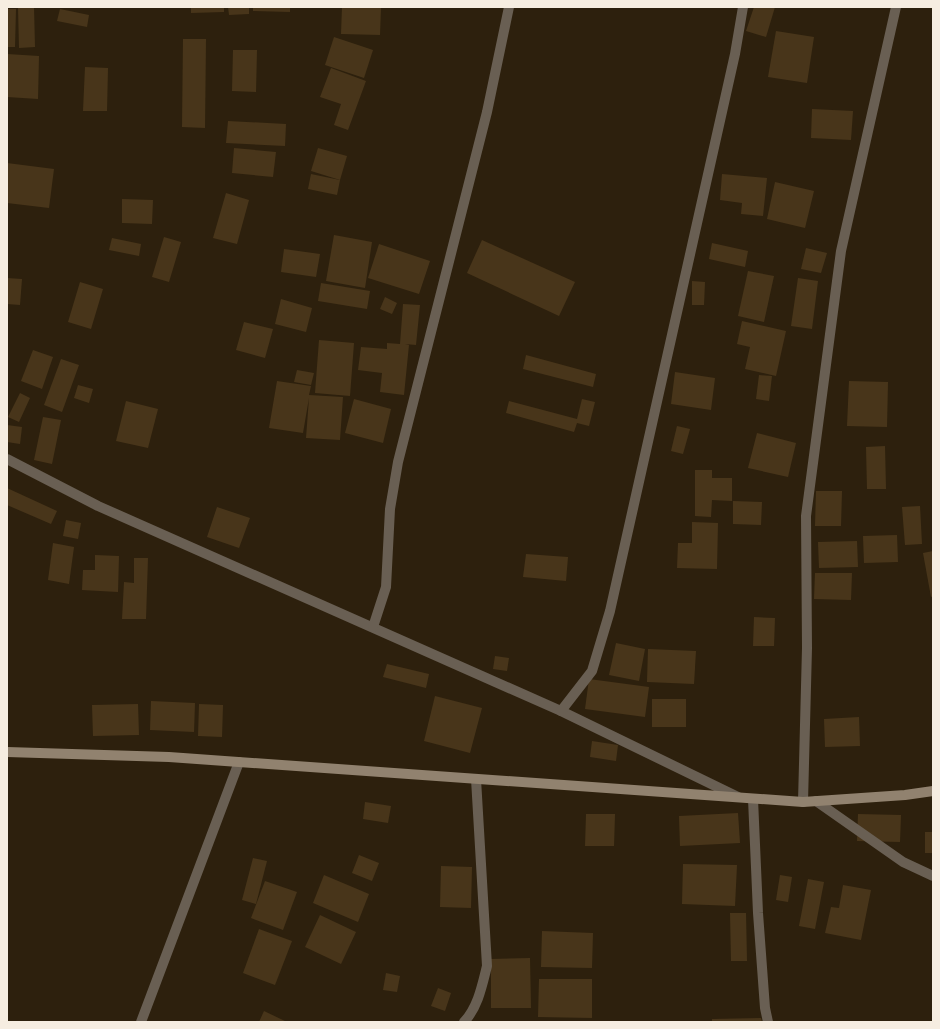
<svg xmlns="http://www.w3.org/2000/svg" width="940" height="1029" font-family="Manrope,sans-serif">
	<rect width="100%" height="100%" fill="#2d200d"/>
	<!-- building -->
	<g fill="#48351a">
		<path d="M18,7h16l1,40 -16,1z"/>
		<path d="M191,7h33v5l-33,1z"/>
		<path d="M228,7h21v7l-20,1z"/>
		<path d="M253,7h37v5l-37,-1z"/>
		<path d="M342,7h39l-1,28 -39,-1z"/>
		<path d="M754,7h21l-9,30 -20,-6z"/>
		<path d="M7,9h9l-1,38h-8z"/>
		<path d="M60,9l29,6 -2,12 -30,-6z"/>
		<path d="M776,31l38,6 -7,46 -39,-6z"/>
		<path d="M334,37l39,13 -9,28 -39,-13z"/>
		<path d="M183,39h23l-1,89 -23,-1z"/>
		<path d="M233,50h24l-1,42 -24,-1z"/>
		<path d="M7,54l32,2 -1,43 -31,-2z"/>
		<path d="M85,67l23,1 -1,43h-24z"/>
		<path d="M331,68l35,13 -18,49 -14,-5 7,-21 -21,-7z"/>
		<path d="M812,109l41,2 -2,29 -40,-2z"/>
		<path d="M228,121l58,3 -1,22 -59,-3z"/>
		<path d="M234,148l42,4 -3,25 -41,-4z"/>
		<path d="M318,148l29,8 -7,24 -29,-9z"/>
		<path d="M7,163l47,6 -5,39 -42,-5z"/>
		<path d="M311,174l29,6 -3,15 -29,-6z"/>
		<path d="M722,174l45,4 -4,38 -22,-2 1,-11 -22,-3z"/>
		<path d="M775,182l39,9 -9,37 -38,-9z"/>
		<path d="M226,193l23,7 -12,44 -24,-6z"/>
		<path d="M122,199l31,1 -1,24 -30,-1z"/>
		<path d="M334,235l38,7 -7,46 -39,-7z"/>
		<path d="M164,237l17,5 -12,40 -17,-5z"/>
		<path d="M112,238l29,6 -2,12 -30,-6z"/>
		<path d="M482,240l93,42 -16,34 -92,-43z"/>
		<path d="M712,243l36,8 -3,16 -36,-8z"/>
		<path d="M379,244l51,17 -11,33 -51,-16z"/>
		<path d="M806,248l21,5 -6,20 -20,-4z"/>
		<path d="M284,249l36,5 -4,23 -35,-5z"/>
		<path d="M748,271l26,5 -10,46 -26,-6z"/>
		<path d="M7,278l15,1 -2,26 -13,-1z"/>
		<path d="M798,278l20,3 -6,48 -21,-3z"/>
		<path d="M692,281l13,1 -1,23h-12z"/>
		<path d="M80,282l23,7 -12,40 -23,-7z"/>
		<path d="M321,283l49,8 -3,18 -49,-8z"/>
		<path d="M385,297l12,6 -5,11 -12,-5z"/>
		<path d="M281,299l31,9 -6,24 -31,-8z"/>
		<path d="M403,304l17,1 -4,40 -11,-1 4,1 -5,50 -24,-3 2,-19 -24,-3 3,-23 26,2v-6l13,1z"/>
		<path d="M742,321l44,10 -10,45 -31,-7 5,-22 -13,-3z"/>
		<path d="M244,322l29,7 -8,29 -29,-8z"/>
		<path d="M319,340l35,3 -4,53 -35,-3z"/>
		<path d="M33,350l20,7 -11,32 -21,-8z"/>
		<path d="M526,355l70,19 -3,13 -70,-18z"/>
		<path d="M61,359l18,6 -17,47 -18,-7z"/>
		<path d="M297,370l17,3 -3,12 -17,-3z"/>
		<path d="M675,372l40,6 -4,32 -40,-6z"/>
		<path d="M759,375l13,1 -3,25 -13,-2z"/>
		<path d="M277,381l34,5 -2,9 34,2 -3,43 -34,-2 3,-40 -6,35 -34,-5z"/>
		<path d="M849,381l39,1 -1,45 -40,-1z"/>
		<path d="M78,385l15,4 -4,14 -15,-5z"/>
		<path d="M20,393l10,5 -11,24 -11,-5z"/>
		<path d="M354,399l37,10 -8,34 -38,-10z"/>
		<path d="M582,399l13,3 -6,24 -12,-3 -3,9 -68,-19 3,-12 68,18z"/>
		<path d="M126,401l32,8 -10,39 -32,-7z"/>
		<path d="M43,417l18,3 -9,44 -18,-4z"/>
		<path d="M7,425l15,2 -2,17 -13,-2z"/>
		<path d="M677,426l13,3 -7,25 -12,-3z"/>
		<path d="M757,433l39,10 -8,34 -40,-9z"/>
		<path d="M885,446l1,43h-19l-1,-42z"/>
		<path d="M695,470h17v8h20v23l-20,-1 -1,17 -16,-1z"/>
		<path d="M7,488l50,23 -6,13 -44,-19z"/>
		<path d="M816,491h26l-1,35h-26z"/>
		<path d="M733,501l29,1 -1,23 -28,-1z"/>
		<path d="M920,506l2,38 -17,1 -3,-38z"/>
		<path d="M217,507l33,11 -11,30 -32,-11z"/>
		<path d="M66,520l15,3 -3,16 -15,-3z"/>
		<path d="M692,522l26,1 -1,46 -40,-1 1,-25h14z"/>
		<path d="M897,535l1,27 -34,1 -1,-27z"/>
		<path d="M857,541l1,26 -39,1 -1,-26z"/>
		<path d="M53,543l21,4 -5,37 -21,-4z"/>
		<path d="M933,551v45l-2,1 -8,-44z"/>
		<path d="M526,554l42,3 -2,24 -43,-4z"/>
		<path d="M95,555l24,1 -1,36 -36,-2 1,-20h12z"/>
		<path d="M134,558h14l-2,61h-24l2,-37 10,1z"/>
		<path d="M815,573h37l-1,27 -37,-1z"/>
		<path d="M754,617l21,1 -1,28h-21z"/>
		<path d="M616,643l29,6 -6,32 -30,-6z"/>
		<path d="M648,649l48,2 -2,33 -47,-2z"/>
		<path d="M495,656l14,2 -2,13 -14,-2z"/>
		<path d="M387,664l42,10 -3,14 -43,-11z"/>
		<path d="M589,679l60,8 -4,30 -60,-8z"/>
		<path d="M435,696l47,12 -12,45 -46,-12z"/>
		<rect x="652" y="699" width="34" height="28"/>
		<path d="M151,701l44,2 -1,29 -44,-2z"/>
		<path d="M138,704l1,31 -46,1 -1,-31z"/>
		<path d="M199,704l24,1 -1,32 -24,-1z"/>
		<path d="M859,717l1,29 -35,1 -1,-28z"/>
		<path d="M592,741l26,4 -2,16 -26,-4z"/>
		<path d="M365,802l26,4 -3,17 -25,-4z"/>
		<path d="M738,813l2,30 -60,3 -1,-30z"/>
		<path d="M586,814h29l-1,32h-29z"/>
		<path d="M858,814l43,1 -1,27 -43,-1z"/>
		<rect x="925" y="832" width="8" height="21"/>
		<path d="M359,855l20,8 -7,18 -20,-8z"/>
		<path d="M253,858l14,3 -11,43 -14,-4z"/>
		<path d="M683,864l54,1 -2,41 -53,-2z"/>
		<path d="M441,866l31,1 -1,41 -31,-1z"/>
		<path d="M324,875l45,19 -11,28 -45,-19z"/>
		<path d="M780,875l12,2 -4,25 -12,-2z"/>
		<path d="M808,879l16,3 -9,47 -16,-3z"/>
		<path d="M265,881l32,11 -14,38 -32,-12z"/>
		<path d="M843,885l28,5 -10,50 -36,-7 6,-26 8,1z"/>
		<path d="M730,913h16l1,48h-16z"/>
		<path d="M320,915l36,17 -15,32 -36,-17z"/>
		<path d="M259,929l33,12 -17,44 -32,-12z"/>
		<path d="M542,931l51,2 -1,35 -51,-1z"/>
		<path d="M530,958l1,50h-40v-49z"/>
		<path d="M386,973l14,3 -3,16 -14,-2z"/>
		<path d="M539,979h53v39l-54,-1z"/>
		<path d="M438,988l13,5 -6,18 -14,-5z"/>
		<path d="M264,1011l23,11h-28z"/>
		<path d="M761,1018l1,4h-50v-3z"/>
	</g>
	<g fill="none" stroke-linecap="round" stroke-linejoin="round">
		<!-- street -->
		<g stroke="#695f53" stroke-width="10">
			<path d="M7,459l91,47 463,205 177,86"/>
			<path d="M373,627l13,-40 4,-78 8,-47 89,-350 22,-105"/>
			<path d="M561,711l31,-40 18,-60 125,-557 8,-47"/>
			<path d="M753,799l5,114 7,95 3,14"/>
			<path d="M816,801l87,61 30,14"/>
			<path d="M803,802l4,-154 -1,-132 35,-265 55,-244"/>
			<path d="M141,1022l98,-260"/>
			<path d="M464,1022c14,-15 18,-36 23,-56l-11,-187"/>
		</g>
		<!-- secondary -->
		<path stroke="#91826f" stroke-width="10" d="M7,752l162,5 634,45 102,-7 28,-4"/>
	</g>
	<!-- border -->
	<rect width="940" height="1029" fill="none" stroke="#f6ede1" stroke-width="16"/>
</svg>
